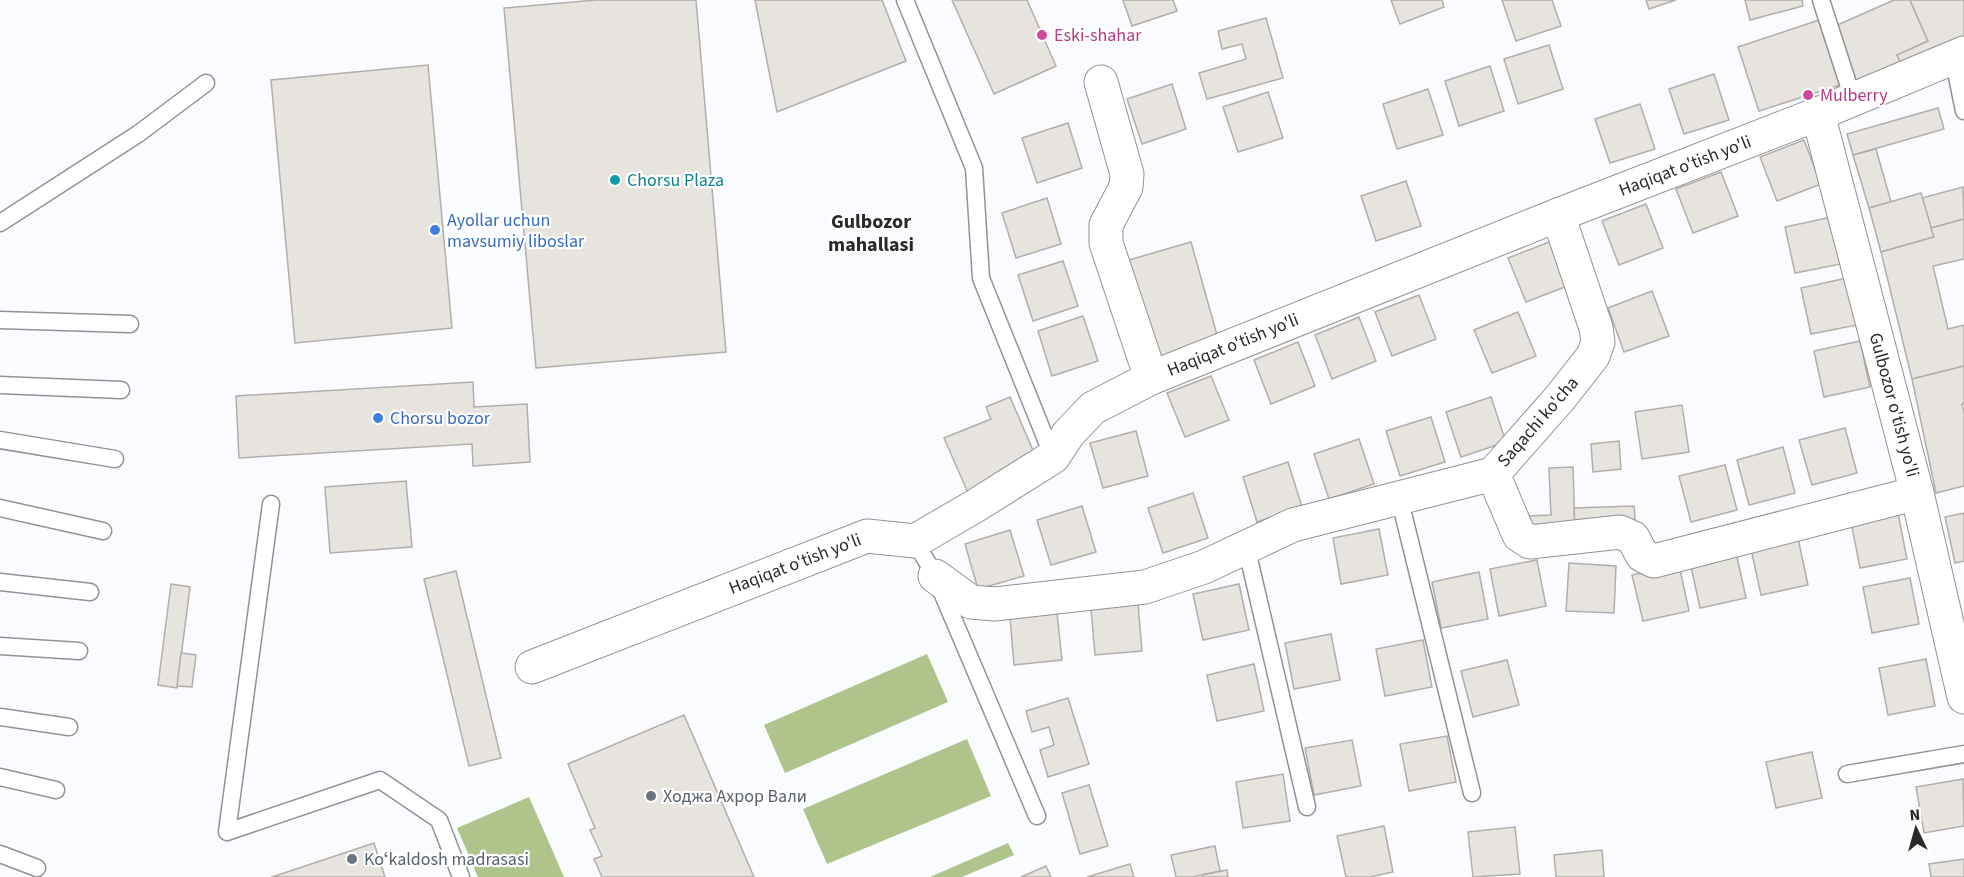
<svg xmlns="http://www.w3.org/2000/svg" width="1964" height="877" font-family="'Source Sans 3',sans-serif">
	<rect width="100%" height="100%" fill="#fafbfe"/>
	<!-- forest -->
	<g fill="#aec48b">
		<path d="M927,654l21,48 -163,71 -21,-48z"/>
		<path d="M967,739l24,57 -164,68 -24,-55z"/>
		<path d="M529,797l35,80h-86l-21,-49z"/>
		<path d="M1008,843l6,12 -52,22h-32z"/>
	</g>
	<!-- building -->
	<g fill="#e7e3df" stroke="#b2aeab" stroke-width="1.5">
		<path d="M596,0h100l30,352 -190,16 -32,-360z"/>
		<path d="M755,0h127l24,61 -129,51z"/>
		<path d="M952,0h75l29,66 -62,28z"/>
		<path d="M1123,0h50l4,11 -45,15z"/>
		<path d="M1391,0h51l2,7 -44,17z"/>
		<path d="M1502,0h50l9,26 -45,15z"/>
		<path d="M1646,0h30l-27,9z"/>
		<path d="M1745,0h57l1,6 -53,14z"/>
		<path d="M1894,0h16l18,41 -31,14 7,14 -44,20 -27,-62z"/>
		<path d="M1910,0h54v43l-60,26 -7,-14 31,-14z"/>
		<path d="M1266,18l17,60 -76,21 -8,-26 47,-14 -4,-15 -20,5 -4,-18z"/>
		<path d="M1819,20l21,65 -81,26 -21,-64z"/>
		<path d="M1549,45l14,44 -45,15 -14,-45z"/>
		<path d="M428,65l24,263 -157,15 -24,-263z"/>
		<path d="M1490,66l14,45 -45,15 -14,-45z"/>
		<path d="M1714,74l15,46 -45,14 -15,-45z"/>
		<path d="M1172,84l14,45 -44,15 -15,-45z"/>
		<path d="M1428,89l15,46 -46,14 -14,-45z"/>
		<path d="M1268,92l15,46 -45,14 -15,-45z"/>
		<path d="M1640,104l15,45 -45,14 -15,-44z"/>
		<path d="M1938,108l6,21 -91,26 -6,-21z"/>
		<path d="M1068,123l14,45 -45,15 -15,-45z"/>
		<path d="M1804,140l17,44 -44,17 -17,-44z"/>
		<path d="M1876,149l15,53 -22,6 -16,-53z"/>
		<path d="M1721,172l17,44 -45,17 -17,-44z"/>
		<path d="M1406,181l15,45 -45,15 -15,-45z"/>
		<path d="M1963,187l1,32 -33,9 -9,-30z"/>
		<path d="M1921,193l13,44 -53,15 -12,-44z"/>
		<path d="M1047,198l14,46 -45,14 -14,-45z"/>
		<path d="M1646,204l17,44 -44,17 -17,-44z"/>
		<path d="M1832,217l9,47 -46,9 -10,-46z"/>
		<path d="M1964,219v40l-31,7 15,63 16,-4v41l-52,13 -31,-127 53,-15 -3,-9z"/>
		<path d="M1552,241l18,44 -44,17 -18,-44z"/>
		<path d="M1191,242l28,100 -68,20 -29,-100z"/>
		<path d="M1063,261l15,45 -45,15 -15,-46z"/>
		<path d="M1847,278l10,47 -46,9 -10,-46z"/>
		<path d="M1652,291l17,45 -45,16 -16,-44z"/>
		<path d="M1419,295l17,44 -44,17 -17,-44z"/>
		<path d="M1518,312l18,44 -44,17 -18,-43z"/>
		<path d="M1083,316l15,45 -46,15 -14,-45z"/>
		<path d="M1359,317l17,44 -44,18 -17,-44z"/>
		<path d="M1860,341l10,46 -46,10 -10,-46z"/>
		<path d="M1298,342l17,44 -44,18 -17,-44z"/>
		<path d="M1964,366v37l-2,1 2,8v74l-28,7 -24,-114z"/>
		<path d="M1211,376l18,44 -44,17 -18,-44z"/>
		<path d="M473,382l1,25 53,-3 3,58 -57,4 -1,-22 -233,14 -3,-62z"/>
		<path d="M1010,397l25,58 -66,40 -25,-57 47,-19 -5,-12z"/>
		<path d="M1491,397l15,45 -45,15 -15,-45z"/>
		<path d="M1682,405l7,47 -47,7 -7,-47z"/>
		<path d="M1431,417l14,45 -45,14 -14,-45z"/>
		<path d="M1845,428l12,45 -45,12 -13,-45z"/>
		<path d="M1136,431l12,45 -45,12 -13,-45z"/>
		<path d="M1359,439l15,45 -45,15 -15,-45z"/>
		<path d="M1619,441l2,28 -28,3 -2,-28z"/>
		<path d="M1783,447l12,46 -46,12 -12,-45z"/>
		<path d="M1288,462l14,45 -45,15 -14,-45z"/>
		<path d="M1725,465l12,45 -46,12 -12,-46z"/>
		<path d="M1573,467l2,63 -43,7 -6,-21 25,-1 -2,-47z"/>
		<path d="M406,481l6,66 -82,6 -5,-66z"/>
		<path d="M1193,493l15,45 -45,15 -15,-45z"/>
		<path d="M1082,506l14,46 -45,13 -14,-45z"/>
		<path d="M1634,506l2,22 -61,2 -1,-22z"/>
		<path d="M1898,513l9,46 -47,9 -9,-46z"/>
		<path d="M1964,513v48l-9,2 -10,-46z"/>
		<path d="M1379,529l9,46 -47,9 -8,-46z"/>
		<path d="M1010,530l14,46 -46,13 -13,-45z"/>
		<path d="M1798,538l10,47 -47,10 -10,-46z"/>
		<path d="M1736,552l10,46 -46,10 -10,-46z"/>
		<path d="M1537,560l9,46 -47,10 -9,-47z"/>
		<path d="M1569,563l47,3 -2,47 -48,-2z"/>
		<path d="M1679,565l10,46 -46,10 -11,-46z"/>
		<path d="M456,571l45,187 -32,8 -45,-187z"/>
		<path d="M1479,572l9,47 -47,9 -9,-46z"/>
		<path d="M1910,578l9,46 -47,9 -9,-46z"/>
		<path d="M171,584l19,3 -13,101 -19,-3z"/>
		<path d="M1239,584l10,46 -46,10 -10,-46z"/>
		<path d="M1138,604l4,47 -47,4 -4,-47z"/>
		<path d="M1057,613l5,47 -48,5 -4,-48z"/>
		<path d="M1331,634l9,46 -46,9 -9,-46z"/>
		<path d="M1423,640l9,47 -47,9 -9,-47z"/>
		<path d="M181,653l15,2 -4,32 -15,-1z"/>
		<path d="M1926,659l9,47 -47,9 -9,-47z"/>
		<path d="M1507,660l12,45 -46,12 -12,-46z"/>
		<path d="M1254,664l10,47 -47,10 -10,-46z"/>
		<path d="M1068,698l21,66 -41,13 -8,-27 14,-5 -5,-18 -17,5 -6,-21z"/>
		<path d="M684,715l70,162h-152l-8,-18 8,-3 -12,-26 5,-2 -27,-64z"/>
		<path d="M1447,736l9,46 -47,9 -9,-47z"/>
		<path d="M1352,740l9,46 -47,9 -9,-47z"/>
		<path d="M1812,752l10,46 -46,10 -10,-46z"/>
		<path d="M1283,774l7,47 -47,7 -7,-46z"/>
		<path d="M1963,779l1,47 -40,7 -8,-46z"/>
		<path d="M1089,785l19,61 -28,8 -18,-61z"/>
		<path d="M1384,826l9,46 -23,5h-24l-9,-41z"/>
		<path d="M1515,827l5,47 -47,3 -5,-45z"/>
		<path d="M374,843l11,34h-114l4,-1z"/>
		<path d="M1215,846l5,25 -28,6h-16l-5,-22z"/>
		<path d="M1602,850l2,27h-48l-2,-22z"/>
		<path d="M1964,859v18h-33l-2,-13z"/>
		<path d="M1130,864l4,13h-47z"/>
		<path d="M1046,866l5,11h-30z"/>
		<path d="M1227,870l1,7h-26v-2z"/>
	</g>
	<g fill="none" stroke-linecap="round" stroke-linejoin="round">
		<!-- lane casing -->
		<g stroke="#909296" stroke-width="19">
			<g id="lane">
				<path d="M905,0l69,168 7,110 72,179"/>
				<path d="M1821,0l32,99"/>
				<path d="M1953,57l11,54"/>
				<path d="M0,223l138,-89 68,-51"/>
				<path d="M0,320l130,4"/>
				<path d="M0,385l121,5"/>
				<path d="M0,440l115,19"/>
				<path d="M1399,497l73,296"/>
				<path d="M271,504l-44,328 153,-52 59,40 22,57"/>
				<path d="M0,508l103,23"/>
				<path d="M915,541l20,35 102,240"/>
				<path d="M1246,546l61,261"/>
				<path d="M0,582l90,10"/>
				<path d="M0,646l79,5"/>
				<path d="M0,717l69,10"/>
				<path d="M1847,774l117,-20"/>
				<path d="M0,777l56,13"/>
				<path d="M0,854l37,14"/>
			</g>
		</g>
		<!-- street casing -->
		<g stroke="#909296" stroke-width="35">
			<g id="street">
				<path d="M1101,82l26,92 -1,13 -20,38v18l45,135"/>
				<path d="M1818,114l99,379 47,204"/>
				<path d="M1558,215l38,113 2,14 -5,14 -33,42 -67,76 26,61 11,7 90,-10 13,6 9,17 12,6 263,-68"/>
				<path d="M935,576l36,26 24,2 150,-17 59,-20 89,-42 200,-51"/>
				<path d="M532,667l335,-131 48,5 60,-35 78,-49 16,-24 24,-25 58,-30 407,-163 260,-101 146,-61"/>
			</g>
		</g>
		<!-- lane -->
		<use href="#lane" stroke="#fff" stroke-width="16"/>
		<!-- street -->
		<use href="#street" stroke="#fff" stroke-width="33"/>
	</g>
	<!-- markers -->
	<g fill="#d1479c" stroke="#fff" stroke-width="2">
		<circle cx="1042" cy="35" r="6"/>
		<circle cx="1808" cy="95" r="6"/>
	</g>
	<circle fill="#0f9aa8" stroke="#fff" stroke-width="2" cx="615" cy="180" r="6"/>
	<g fill="#3f7fe0" stroke="#fff" stroke-width="2">
		<circle cx="435" cy="230" r="6"/>
		<circle cx="378" cy="418" r="6"/>
	</g>
	<g fill="#6b7280" stroke="#fff" stroke-width="2">
		<circle cx="651" cy="796" r="6"/>
		<circle cx="352" cy="859" r="6"/>
	</g>
	<g text-anchor="middle" dominant-baseline="central" stroke-width="4.5" stroke-linejoin="round" paint-order="stroke">
		<!-- hotel labels -->
		<g font-size="18" fill="#b23c85" stroke="#fff" text-anchor="start">
			<text x="1054" y="35">Eski-shahar</text>
			<text x="1820" y="95">Mulberry</text>
		</g>
		<!-- street labels -->
		<g font-size="18" fill="#29292b" stroke="#fff">
			<text transform="translate(1685 166) rotate(-21)">Haqiqat o'tish yo'li</text>
			<text transform="translate(1233 345) rotate(-22)">Haqiqat o'tish yo'li</text>
			<text transform="translate(1894 405) rotate(75)">Gulbozor o'tish yo'li</text>
			<text transform="translate(1538 422) rotate(-49)">Saqachi ko'cha</text>
			<text transform="translate(795 564) rotate(-21)">Haqiqat o'tish yo'li</text>
		</g>
		<!-- culture labels -->
		<g font-size="18" fill="#0d838f" stroke="#fff" text-anchor="start">
			<text x="627" y="180">Chorsu Plaza</text>
		</g>
		<!-- shop labels -->
		<g font-size="18" fill="#366cbe" stroke="#fff" text-anchor="start">
			<text x="447" y="220">Ayollar uchun<tspan x="447" dy="21">mavsumiy liboslar</tspan></text>
			<text x="390" y="418">Chorsu bozor</text>
		</g>
		<!-- worship labels -->
		<g font-size="18" fill="#5b616d" stroke="#fff" text-anchor="start">
			<text x="663" y="796">Ходжа Ахрор Вали</text>
			<text x="364" y="859">Koʻkaldosh madrasasi</text>
		</g>
		<!-- neighbourhood labels -->
		<g font-size="20" font-weight="bold" fill="#29292b" stroke="#fff">
			<text x="871" y="222">Gulbozor<tspan x="871" dy="23">mahallasi</tspan></text>
		</g>
	</g>
	<!-- north arrow -->
	<g transform="translate(1916 829) rotate(355)" stroke="#ffffff" stroke-width="4.5" paint-order="stroke">
	<path d="M0-4.5L10 22L0 15L-10 22Z" fill="#29292b"/>
	<text y="-9" font-size="16" font-weight="bold" text-anchor="middle" fill="#29292b">N</text>
	</g>
</svg>
